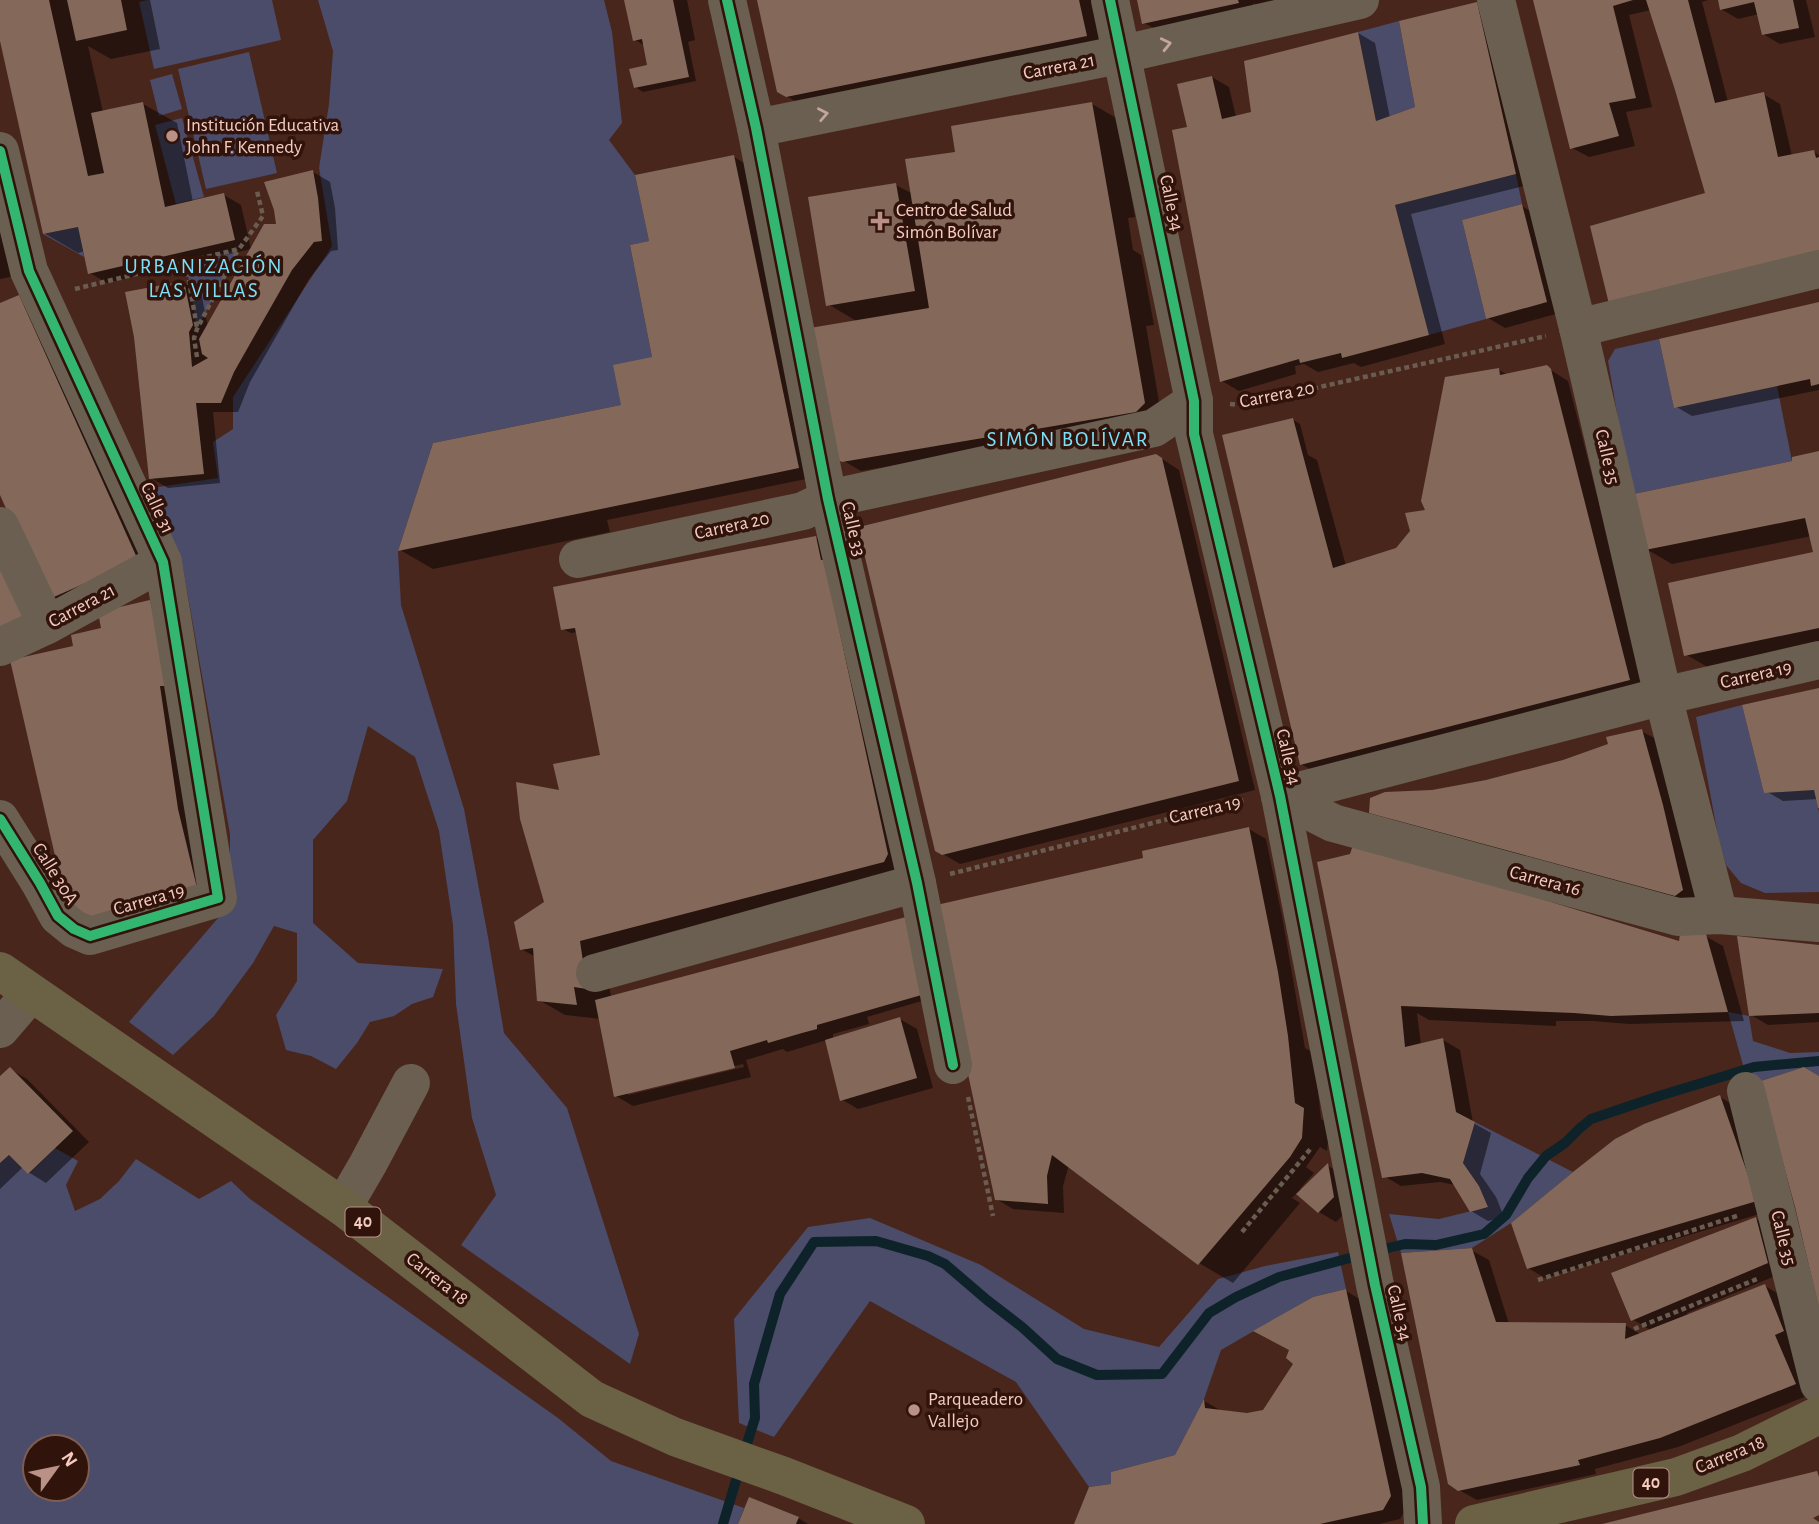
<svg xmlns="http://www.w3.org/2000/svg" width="1819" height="1524" font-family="'Alegreya Sans',sans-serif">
	<rect width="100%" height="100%" fill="#49261c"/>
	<!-- green -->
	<g fill="#4b4b6a" fill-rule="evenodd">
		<path d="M148,0h124l9,40 -127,29 -15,-67z"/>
		<path d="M318,0h286l8,32 10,91 -13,17 26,35 14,66 -19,4 22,112 -31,48 -188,38 -35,108 3,54 63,204 24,128 16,96 63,75 72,226 -9,30 -169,-119 35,-50 -24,-77 -16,-114 -3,-79 -14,-94 -24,-74 -47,-31 -21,75 -34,39v83l45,40 85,6 -10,28 -21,7 -18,12 -24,6 -13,21 -21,26 -25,-13 -25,-6 -10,-35 21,-34v-48l-23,-7 -21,37 -39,53 -41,39 -44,-33 101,-118v-70l-47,-266 -31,-80 66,-10 -5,-36 20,-13v-32l99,-151 -13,-78 10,-64 4,-53z"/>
		<path d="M1399,21l16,86 -39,14 -18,-89z"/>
		<path d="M249,52l28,121 -71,16 -28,-120z"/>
		<path d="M172,74l10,35 -23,7 -9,-36z"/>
		<path d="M182,118l22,79 -28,7 -21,-79z"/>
		<path d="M1516,174l6,30 -60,16 24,99 -57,16 -34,-130z"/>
		<path d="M78,227l6,30 -41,-23z"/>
		<path d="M239,249l-42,80 -11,-66z"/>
		<path d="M1659,339l15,68 103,-21 15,75 -158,33 -16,-75 -10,-58 7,-12z"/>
		<path d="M1742,705l22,87 50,-2 5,22v80l-54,1 -24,-10 -15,-18 -8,-29 -22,-119z"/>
		<path d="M1728,1012l21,4 4,25 37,12 29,-1v24l-15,-9 -43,14 -14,-2z"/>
		<path d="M1475,1122l98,50 -62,51 -39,25 -71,5 -12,-39 50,5 49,-12 -9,-21 -16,-23z"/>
		<path d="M55,1148l23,13 -12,24 9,26 25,-12 19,-18 17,-22 63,40 32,-18 19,18 308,219 53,43 133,47 -6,16h-738v-361l9,-8 20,19zM35,1447h42v42h-42z"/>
		<path d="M870,1218l111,47 103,64 75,18 59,-68 47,-13 73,-14 8,37 -33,8 -92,53 -17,49 -29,56 -64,17v12l-22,3 -73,-105 -146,-81 -96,136 -35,-14 -5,-104 74,-92z"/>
	</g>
	<!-- shadow -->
	<g fill="#0007" fill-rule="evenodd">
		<path d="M0,0h150l10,49 -49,10 -23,-13 15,66 40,-8 34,19 16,79 31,-7 17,10 10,44 -144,34 -17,-10 -5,-22 -7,2 -34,-20 -44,-201z"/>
		<path d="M626,0h61l8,40 -7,2 8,39 -53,11 -8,-5 14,-20 -4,-21 -11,-7z"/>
		<path d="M758,0h335l10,45 -299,61 -18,-10z"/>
		<path d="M1139,0h172l-46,10 -12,-7 2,9 -94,20 -17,-9z"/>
		<path d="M1535,0h173l-6,2 26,100 35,-8 17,10 12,52 22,-4 5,3v112l-112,-73 -56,-184 -22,5 23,92 -26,5 9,34 -46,11 -17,-9z"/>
		<path d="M1719,0h87l9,37 -35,7 -17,-10 -4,-20 -21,5 -17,-10z"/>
		<path d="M1477,4l55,180 -121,30 34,130 -84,23 -7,-4 -36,9 -14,-8 -9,2 1,8 -57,17 -17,-10 -33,-253 23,-51 17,10 7,30 17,-4 105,-80 17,10 15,75 27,-9z"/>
		<path d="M1092,104l26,15 17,98 -7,1 5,32 8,5 13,70 -8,1 15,87 -190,39 -110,19 -26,-15 23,-134 -30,-18 68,-119 17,9 44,-41z"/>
		<path d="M734,157l17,10 65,310 -209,43 3,12 -177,37 -33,-19 226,-144 32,-48 -7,-116z"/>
		<path d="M313,172l17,10 5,26 3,42 -7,1 -22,28 -59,103 -12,30h-25l7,71 -52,5 -17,-10 33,-195 17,9 7,36 70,-103z"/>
		<path d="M1522,206l17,10 24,96 -58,16 -17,-10z"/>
		<path d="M0,209l15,67 -15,3z"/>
		<path d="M1819,304v86l-127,26 -17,-10z"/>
		<path d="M0,305l36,2 118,262 -88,39 -17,-9 -49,-109z"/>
		<path d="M1546,367l22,14 78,308 -328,85 -17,-10 -9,-345 8,5 8,31 9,5 29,106 51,-17 31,-37 71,-142 9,5z"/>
		<path d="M1819,453v188l-33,7 -75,21 -26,-15 131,-101 -4,-17 -140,28 -26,-15 146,-86z"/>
		<path d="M1156,455l23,15 76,320 -295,74 -24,-14z"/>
		<path d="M816,538l8,4 77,329 -296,84 6,42 295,-79 26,80 -65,19 2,7 -36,10v5l67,-20 17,10 16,59 -75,21 -17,-10 -14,-59 -40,12 -4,-3 -37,11 5,17 -118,29 -17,-10 -15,-77 -36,-4 -26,-15 -3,-43 -15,-8 25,-46 15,-111 41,-36 -25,-124 -6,1 -8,-4zM743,1064l1,3 -116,28v-3z"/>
		<path d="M150,602l64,299 -126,28 16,-299z"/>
		<path d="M1819,690v115l-1,-6 -35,2 -17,-10z"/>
		<path d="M1641,731l17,9 41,160 -6,4 -305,-82 45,-30 53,-11 77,-19 47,-17z"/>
		<path d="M1249,829l17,10 16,77 23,132 9,5 7,66 9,5 -3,27 -7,-4 -14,20 8,6 -14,16 2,2 26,-25 16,9 7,32 -15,15 -17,-10 -22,-19 -5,5 8,5 -67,80 -34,-20 -130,-98 -6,21 1,27 -51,-4 -17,-10 148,-339z"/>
		<path d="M1322,885l358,58 25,-7 18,10 21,75 -115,3 -36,-3h-37v5l-127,-6 -12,-7 4,32 22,-5 17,10 13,73 18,10 -11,41 16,23 8,20 -16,4 -17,-10 -16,-26 -15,-3 -39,4 -17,-10z"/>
		<path d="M1819,947v75l-51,3 -17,-10z"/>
		<path d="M10,1069l17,10 62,63 -43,41 -16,-10 -7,-6 -23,22v-110z"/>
		<path d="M1720,1097l17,10 36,103 -228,68 -17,-10z"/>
		<path d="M1756,1219l17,10 12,43 -98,41 1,3 77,-30 17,10 30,98 -134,53 -83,22 1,5 -119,26 -18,-10 12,-240 18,10 20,64 116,1 17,10 10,-4 -20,-12z"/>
		<path d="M1346,1291l17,10 45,205 -8,13 -21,5h-303l37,-39 63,-29 28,-55 16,9 28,4 16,-3z"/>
		<path d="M798,1518l10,6h-67z"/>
	</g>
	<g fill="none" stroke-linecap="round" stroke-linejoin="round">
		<!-- stream -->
		<g stroke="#0e2329" stroke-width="10">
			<path d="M1375,1251l30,-7 31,1 48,-11 22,-19 22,-37 18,-22 19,-13 14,-14 12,-10 68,-23 95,-29 65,-6"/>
			<path d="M744,1453l11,-35 -1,-34 26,-90 34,-52 62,-1 52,15 17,8 42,36 35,27 35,32 40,16 65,-1 47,-61 27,-16 43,-20 82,-22"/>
			<path d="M723,1524l17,-57"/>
		</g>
	</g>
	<!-- building -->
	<g fill="#84695b">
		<path d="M0,0h49l39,176 16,-3 -13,-60 52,-11 22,105 59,-14 11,47 -147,34 -10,-47 -35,7 -43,-193z"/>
		<path d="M67,0h54l6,30 -51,11z"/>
		<path d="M624,0h49l16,77 -55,11 -5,-19 18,-4 -5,-26 -9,2z"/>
		<path d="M757,0h322l8,36 -301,61 -9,-5z"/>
		<path d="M1137,0h101l1,3 -97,21z"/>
		<path d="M1533,0h100l-20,6 23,92 -27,5 10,33 -49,13z"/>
		<path d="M1646,0h42l27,103 49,-11 14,65 36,-7 2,8 3,-1v97l-210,50 -19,-78 115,-33 -30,-103z"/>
		<path d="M1718,0h75l6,28 -37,7 -8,-33 -34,8z"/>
		<path d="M1477,2l39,172 -121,31 34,130 -87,23 -1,-5 -41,10 -1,-4 -79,23 -48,-252 15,-3 -10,-43 35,-8 10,43 29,-7 -7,-51 114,-29 18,89 39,-14 -16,-86z"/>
		<path d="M1092,102l53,301 -9,9 -294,50 -9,-5 -23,-129 119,-20 -24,-149 50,-7 -4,-26z"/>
		<path d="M734,155l65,313 -401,83 35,-108 188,-38 -8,-40 39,-8 -22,-112 19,-4 -14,-66z"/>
		<path d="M313,170l5,28 4,43 -8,1 -22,28 -58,102 -13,31h-25l8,71 -55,5 -15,-142 -9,-45 59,-11 9,44 -4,7 3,35 16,-9 -6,-4 -3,-15 65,-115h12l-2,-14 -10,-28z"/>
		<path d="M896,183l19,108 -89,15 -18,-109z"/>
		<path d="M1522,204l25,98 -61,17 -24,-99z"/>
		<path d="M19,295l119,265 -91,40 -47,-105v-192z"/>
		<path d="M1819,302v82l-8,2 -1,-7 -136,29 -15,-69z"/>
		<path d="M1547,365l4,4 79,311 -330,85 -78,-330 71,-17 40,150 63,-20 14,-17 -5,-18 20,-3 -4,-9 24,-124 54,-9 1,7z"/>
		<path d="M1819,451v177l-135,28 -16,-73 145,-31 -8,-34 -160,32 -11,-56 158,-33v-4z"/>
		<path d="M1156,454l6,4 77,323 -297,74 -7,-4 -76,-319 4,-6z"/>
		<path d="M816,536l5,24h3l64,294 -4,8 -304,79 7,48 -13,-2 3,18 -40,-4 -4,-53 -13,2 -6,-28 30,-20 -24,-83 -4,-37 43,8 -6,-26 47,-9 -25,-127 -14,2 -8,-43z"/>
		<path d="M0,555l28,63 -28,13z"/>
		<path d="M150,600l20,86h-10l18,123 20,83 -128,29 -60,-261 63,-14 -2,-11 30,-7 -3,-16z"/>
		<path d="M1819,688v120h-1l-4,-18 -50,3 -22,-88z"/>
		<path d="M1642,729l21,76 20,85 -8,6 -306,-83 1,-15 15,-6 47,-2 54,-10 77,-20 45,-16 -2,-7z"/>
		<path d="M1249,827l29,145 10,64 7,67 9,5 -2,30 -12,19 -92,108 -146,-110 -5,21 1,28 -53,-4 -63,-294 211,-48 -1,-7z"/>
		<path d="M1354,842l325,99 1,-7h26l22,78 -117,4 -37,-3 -173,-7 4,41 38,-9 13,74 19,10 -12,41 16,23 9,21 -18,5 -20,-33 -28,-6 -40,5 -20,-93 -45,-223 33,-8z"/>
		<path d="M906,917l19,77 -108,31v4l-15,4 -34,10 -1,-3 -37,11 5,17 -121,29 -19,-97z"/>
		<path d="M1737,936l82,9v68l-70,3z"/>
		<path d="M900,1017l17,61 -77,23 -15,-61z"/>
		<path d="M10,1067l63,64 -45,43 -19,-19 -9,8v-87z"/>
		<path d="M1804,1067l15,9v232l-24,-101 -34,-126z"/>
		<path d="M1720,1095l37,106 -230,68 -16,-46 62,-51 42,-33 29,-15z"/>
		<path d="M1328,1163l6,34 -16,16 -22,-19z"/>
		<path d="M1756,1217l12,46 -137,58 -20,-48z"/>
		<path d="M1472,1248l24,74 130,1 -1,16 140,-55 19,47 -9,4 21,49 -136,54 -82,22 2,5 -122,26 -10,-7 -47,-231z"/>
		<path d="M1346,1289l45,207 -8,14 -63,14h-246l15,-37 22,-3v-12l64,-17 29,-56 1,9 42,5 16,-3 30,-46 -7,-6 3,-8 -36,-19 60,-34z"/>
		<path d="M1817,1471l2,6v38l-6,3 6,4v2h-217z"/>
		<path d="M749,1497l50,20 -3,7h-58z"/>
	</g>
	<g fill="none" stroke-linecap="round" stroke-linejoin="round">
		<!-- path -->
		<g stroke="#6a5c51" stroke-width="4.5" stroke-dasharray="5 3.5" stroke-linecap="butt">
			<path d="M186,263l11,65"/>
			<path d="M75,289l164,-40 24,-33 -6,-25"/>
			<path d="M197,357l-3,-19 3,-9 41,-79"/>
			<path d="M1230,404l10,1 306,-69"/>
			<path d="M950,874l294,-74"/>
			<path d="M968,1097l25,119"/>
			<path d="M1242,1232l70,-85"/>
			<path d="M1538,1280l202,-65"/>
			<path d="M1634,1329l123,-50"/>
		</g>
		<!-- minor -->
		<g stroke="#6a5f50" stroke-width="38">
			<path d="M727,0l29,128 72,371 89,384 36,182"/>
			<path d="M1110,0l84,401v33l86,362 95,489 46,202 2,37"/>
			<path d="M1496,0l82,328 85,368 56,219"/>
			<path d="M756,128l367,-74 237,-54"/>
			<path d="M0,151l29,120 134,291 55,336 -128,38 -16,-7 -16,-13 -18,-33 -40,-64"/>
			<path d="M1578,328l241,-59"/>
			<path d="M0,526l47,99"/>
			<path d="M578,559l225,-48 25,-12 326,-71 40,-27"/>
			<path d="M0,647l47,-22 116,-63"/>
			<path d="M1280,796l53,27 345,94 41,-2 100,8"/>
			<path d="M1280,796l383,-100 156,-36"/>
			<path d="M595,973l322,-90"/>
			<path d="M0,1029l31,-36"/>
			<path d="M1746,1091l73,293"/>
			<path d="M343,1207l25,-43 43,-81"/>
		</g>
		<!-- highway -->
		<g stroke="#6b6145" stroke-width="38">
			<path d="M0,971l343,236 249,192 83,38 109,39 122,48"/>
			<path d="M1474,1524l202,-47 66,-24 77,-38"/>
		</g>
		<!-- cycleway casing -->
		<g stroke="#30130b" stroke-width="15">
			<g id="cycleway">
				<path d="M727,0l29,128 72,371 89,384 36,182"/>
				<path d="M1110,0l84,401v33l86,362 95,489 46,202 2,37"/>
				<path d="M0,151l29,120 134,291 55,336 -128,38 -16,-7 -16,-13 -18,-33 -40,-64"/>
			</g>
		</g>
		<!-- cycleway -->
		<use href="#cycleway" stroke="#33b770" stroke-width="10"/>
	</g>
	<!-- one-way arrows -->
	<defs><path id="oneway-chevron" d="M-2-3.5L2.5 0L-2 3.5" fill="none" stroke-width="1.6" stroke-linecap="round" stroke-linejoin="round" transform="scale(1.75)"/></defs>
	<g stroke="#c4a599">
		<use href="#oneway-chevron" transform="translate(1166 44) rotate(-13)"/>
		<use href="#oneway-chevron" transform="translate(823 114) rotate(-11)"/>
	</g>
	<!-- markers -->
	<g fill="#b99187" stroke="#30130b" stroke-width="2.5">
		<circle cx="172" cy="136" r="7"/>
		<path d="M876.5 210.5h7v7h7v7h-7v7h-7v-7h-7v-7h7z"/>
		<circle cx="914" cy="1410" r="7"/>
	</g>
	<g text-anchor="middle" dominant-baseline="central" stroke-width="7" stroke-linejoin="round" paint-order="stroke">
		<!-- shield labels -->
		<g fill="#30130b" stroke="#ba948a" stroke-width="2">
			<rect x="345.5" y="1207.5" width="35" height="29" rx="5"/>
			<rect x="1633.5" y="1468.5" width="35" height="29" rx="5"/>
		</g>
		<g font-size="18" font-weight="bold" fill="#f5cbc0">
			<text x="363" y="1222">40</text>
			<text x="1651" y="1483">40</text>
		</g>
		<!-- street labels -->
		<g font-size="19" fill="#f5cbc0" stroke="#30130b">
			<text transform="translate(1059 67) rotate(-11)">Carrera 21</text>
			<text transform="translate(1171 203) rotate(78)">Calle 34</text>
			<text transform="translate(1277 395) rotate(-11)">Carrera 20</text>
			<text transform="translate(1607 457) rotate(77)">Calle 35</text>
			<text transform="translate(157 508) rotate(65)">Calle 31</text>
			<text transform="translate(732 526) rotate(-12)">Carrera 20</text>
			<text transform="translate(853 529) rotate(77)">Calle 33</text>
			<text transform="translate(82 606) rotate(-28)">Carrera 21</text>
			<text transform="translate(1756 675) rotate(-13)">Carrera 19</text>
			<text transform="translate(1288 757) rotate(77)">Calle 34</text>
			<text transform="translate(1205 810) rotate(-13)">Carrera 19</text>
			<text transform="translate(55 874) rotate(58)">Calle 30A</text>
			<text transform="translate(1545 881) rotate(15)">Carrera 16</text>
			<text transform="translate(149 900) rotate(-16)">Carrera 19</text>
			<text transform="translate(1783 1238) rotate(76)">Calle 35</text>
			<text transform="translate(437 1279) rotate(38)">Carrera 18</text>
			<text transform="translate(1399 1313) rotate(77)">Calle 34</text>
			<text transform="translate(1730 1455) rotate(-22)">Carrera 18</text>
		</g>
		<!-- poi labels -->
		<g font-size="19" fill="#f5cbc0" stroke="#30130b" text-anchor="start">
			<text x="186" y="125">Institución Educativa<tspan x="186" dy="22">John F. Kennedy</tspan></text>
			<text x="896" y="210">Centro de Salud<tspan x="896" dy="22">Simón Bolívar</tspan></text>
			<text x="928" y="1399">Parqueadero<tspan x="928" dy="22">Vallejo</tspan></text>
		</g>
		<!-- neighbourhood labels -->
		<g font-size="21" letter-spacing="2" fill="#7ce0f9" stroke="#30130b">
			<text x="204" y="266">URBANIZACIÓN<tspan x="204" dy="24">LAS VILLAS</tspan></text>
			<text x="1068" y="439">SIMÓN BOLÍVAR</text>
		</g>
	</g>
	<!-- north arrow -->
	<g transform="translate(56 1468) rotate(57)"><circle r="33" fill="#30130b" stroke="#7f5d53" stroke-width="2"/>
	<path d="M0-5L12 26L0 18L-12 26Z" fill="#b99187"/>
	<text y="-10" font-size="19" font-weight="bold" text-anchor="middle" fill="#f5cbc0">N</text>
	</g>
</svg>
